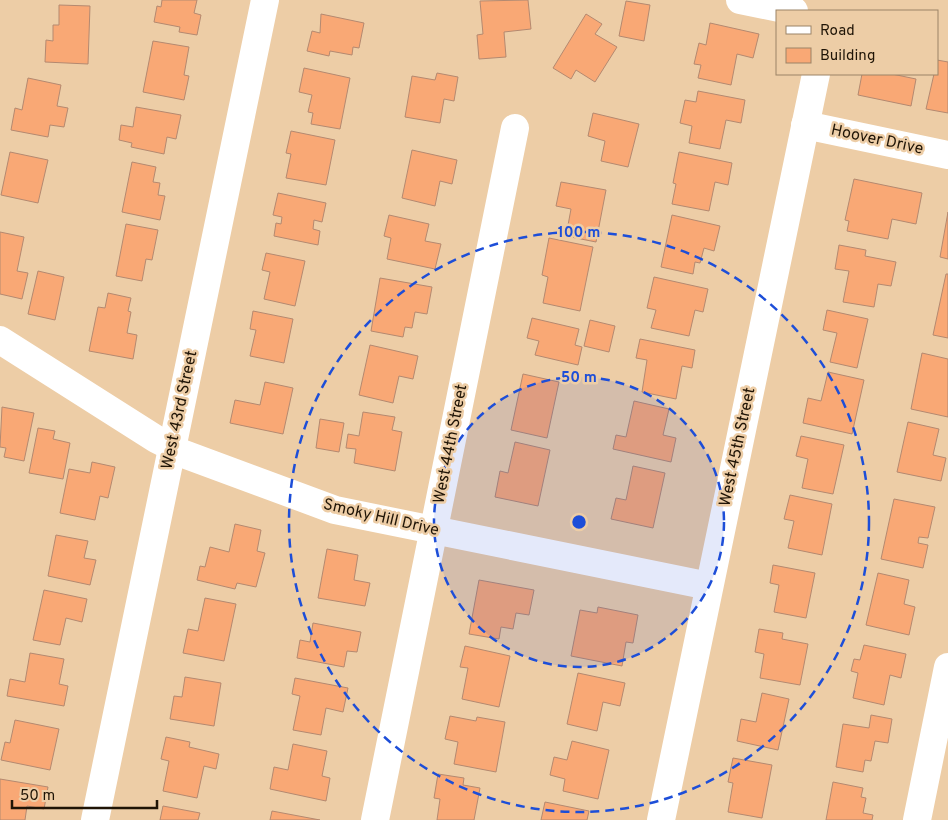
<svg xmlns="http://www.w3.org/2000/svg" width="948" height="820" font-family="Overpass,sans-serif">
	<rect width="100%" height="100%" fill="#edcda6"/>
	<!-- building -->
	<g fill="#f9a875" stroke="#b48970">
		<path d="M162,0h35l-3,13 7,2 -4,20 -18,-3 1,-5 -26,-5 3,-16 4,1z"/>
		<path d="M528,0l3,29 -27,3 2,25 -27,2 -2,-24 6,-1 -3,-33z"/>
		<path d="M626,1l24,4 -6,36 -25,-5z"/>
		<path d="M59,5l31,1 -2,58 -43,-2 1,-22 7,1v-16h6z"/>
		<path d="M321,14l43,9 -5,25 -6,-1 -1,8 -22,-4 -1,5 -22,-5 5,-20 8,2z"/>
		<path d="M586,14l16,10 -7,10 22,13 -22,35 -19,-12 -5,9 -18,-11z"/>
		<path d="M710,23l49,11 -6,24 -16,-4 -6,31 -33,-7 3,-13 -7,-1 5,-21 7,2z"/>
		<path d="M153,41l36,6 -5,28 5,1 -5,24 -41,-8z"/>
		<path d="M937,60l11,2v51l-22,-4 8,-35h3z"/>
		<path d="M304,68l46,10 -10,51 -29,-5 2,-11 -5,-1 4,-17 -13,-3z"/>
		<path d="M437,73l21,4 -4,24 -10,-2 -4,24 -35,-6 7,-41 23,4z"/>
		<path d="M862,74h30l24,5 -5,27 -53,-11z"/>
		<path d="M28,78l33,7 -4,21 11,2 -4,19 -14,-2 -2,12 -37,-7 4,-22 7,2z"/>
		<path d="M698,91l47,9 -4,23 -15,-3 -6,29 -31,-6 3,-17 -12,-3 5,-23 11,2z"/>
		<path d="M136,107l45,8 -5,24 -9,-2 -3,17 -33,-7 1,-4 -13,-3 2,-15 12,2z"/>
		<path d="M593,113l46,11 -11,43 -27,-6 4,-20 -17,-5z"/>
		<path d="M291,131l44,9 -9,45 -40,-7 5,-24 -5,-1z"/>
		<path d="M412,150l45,10 -5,24 -12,-3 -5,25 -33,-8z"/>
		<path d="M10,152l38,8 -10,43 -37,-8z"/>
		<path d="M679,152l53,11 -4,22 -13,-3 -6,29 -37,-7 4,-20 -3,-1z"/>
		<path d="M132,162l24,5 -3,15 7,1 -2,12 7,1 -5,24 -38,-8z"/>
		<path d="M854,179l68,14 -6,31 -24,-5 -4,20 -41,-8 2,-10 -4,-1z"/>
		<path d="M561,182l45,8 -10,52 -30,-6 5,-27 -15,-3z"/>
		<path d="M278,193l48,10 -4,19 -8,-2 -1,9 7,2 -2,14 -44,-9 2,-13 5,1 1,-7 -9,-2z"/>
		<path d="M948,212v47l-8,-2z"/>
		<path d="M389,215l40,9 -4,17 16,3 -6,25 -48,-10 4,-21 -7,-2z"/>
		<path d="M672,215l48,11 -6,25 -10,-3 -4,15 -5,-1 -2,12 -32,-7z"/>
		<path d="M126,224l32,6 -6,30 -6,-1 -4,22 -26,-5z"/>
		<path d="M0,232l24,5 -7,34 11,2 -6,26 -22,-5z"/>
		<path d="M549,238l44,9 -13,64 -37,-8 5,-26 -6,-2z"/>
		<path d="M839,245l27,5 -1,6 31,6 -5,24 -13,-2 -4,23 -31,-5 6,-31 -14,-2z"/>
		<path d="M266,253l39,8 -10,45 -31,-7 6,-27 -8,-2z"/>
		<path d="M38,271l26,6 -9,43 -27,-6z"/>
		<path d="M946,274h2v64l-15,-3z"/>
		<path d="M654,277l54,12 -5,23 -8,-2 -6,26 -38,-8 5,-18 -9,-2z"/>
		<path d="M380,278l52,9 -5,27 -12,-2 -3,16 -7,-1 -2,10 -32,-6z"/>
		<path d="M108,293l23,5 -3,13 3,1 -4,21 10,2 -4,24 -44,-8 9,-44 7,1z"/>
		<path d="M827,310l41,9 -11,49 -27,-6 7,-29 -14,-3z"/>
		<path d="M253,311l40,8 -9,44 -34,-7 6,-26 -6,-1z"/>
		<path d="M532,318l47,11 -4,16 7,2 -4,18 -43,-10 4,-14 -12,-3z"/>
		<path d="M590,320l25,6 -6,26 -25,-6z"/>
		<path d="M640,339l55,11 -3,18 -10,-2 -6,33 -34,-7 5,-32 -11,-2z"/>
		<path d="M370,345l48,11 -5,23 -14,-3 -6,27 -34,-8z"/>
		<path d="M922,353l26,6v58l-37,-8z"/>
		<path d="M828,372l36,8 -12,54 -49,-11 5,-25 13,3z"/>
		<path d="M523,374l36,8 -12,56 -36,-8z"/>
		<path d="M265,382l28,6 -10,46 -53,-11 5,-23 25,5z"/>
		<path d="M634,401l35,8 -6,26 13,3 -5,24 -58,-13 3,-14 10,2z"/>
		<path d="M2,407l32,6 -10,48 -20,-4 2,-9 -6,-1z"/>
		<path d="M363,412l32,5 -3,13 10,2 -7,39 -41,-8 2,-14 -10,-1 2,-14 11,2z"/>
		<path d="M320,419l24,4 -5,29 -23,-4z"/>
		<path d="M908,422l31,7 -6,26 13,3 -5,23 -44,-9z"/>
		<path d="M38,428l17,3 -2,8 17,4 -7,36 -34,-6z"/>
		<path d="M801,436l43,9 -11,49 -31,-6 6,-29 -12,-3z"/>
		<path d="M515,442l35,8 -12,56 -43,-9 5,-26 8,2z"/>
		<path d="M92,462l23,5 -7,31 -8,-2 -5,24 -35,-7 9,-44 21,4z"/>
		<path d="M633,466l32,7 -12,55 -42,-9 5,-21 10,2z"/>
		<path d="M790,495l42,9 -10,51 -34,-7 6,-27 -10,-2z"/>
		<path d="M894,499l41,8 -7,31 -9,-1 -1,6 10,2 -5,23 -42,-9z"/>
		<path d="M235,524l26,6 -4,21 8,2 -9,34 -19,-4 -2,6 -38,-9 3,-14 5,1 5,-20 19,5z"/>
		<path d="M56,535l32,6 -4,17 12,2 -6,25 -42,-9z"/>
		<path d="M327,549l31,6 -4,25 16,3 -5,23 -47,-8z"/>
		<path d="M773,565l42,8 -9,45 -32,-6 5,-27 -9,-2z"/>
		<path d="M878,573l31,7 -5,24 11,3 -6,28 -43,-10z"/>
		<path d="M479,580l55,10 -5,25 -13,-2 -3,16 -12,-2 -2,12 -30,-5z"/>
		<path d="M44,590l43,9 -5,23 -16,-4 -6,27 -27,-5z"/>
		<path d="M205,598l31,6 -12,57 -41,-8 5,-24 10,2z"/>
		<path d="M598,607l40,8 -5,28 -7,-1 -4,24 -51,-10 9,-46 17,3z"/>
		<path d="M313,623l48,9 -4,20 -10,-1 -3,16 -47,-9 3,-18 10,2z"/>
		<path d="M759,629l24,4 -1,6 26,5 -8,41 -40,-7 4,-24 -9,-2z"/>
		<path d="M864,645l42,9 -5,24 -11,-3 -6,30 -31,-7 5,-25 -7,-2 3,-12 6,1z"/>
		<path d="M465,646l45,10 -11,51 -37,-8 6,-31 -8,-1z"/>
		<path d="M30,653l34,6 -5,25 9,2 -4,20 -57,-10 3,-17 15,3z"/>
		<path d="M578,673l47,10 -5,23 -17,-4 -6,29 -30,-7z"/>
		<path d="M185,677l36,6 -7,43 -44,-7 4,-23 8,1z"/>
		<path d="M295,678l53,10 -5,24 -17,-4 -5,27 -28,-5 7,-34 -8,-2z"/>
		<path d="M762,693l27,6 -11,51 -41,-9 4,-22 15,3z"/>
		<path d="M871,715l21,4 -4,24 -13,-2 -4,20 -6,-1 -2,12 -27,-5 7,-43 26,4z"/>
		<path d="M450,716l26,5 1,-4 28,5 -9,50 -42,-8 4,-22 -13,-3z"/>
		<path d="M15,720l44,9 -9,41 -49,-10 4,-18 5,1z"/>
		<path d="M166,737l24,5 -1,5 30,7 -3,15 -12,-3 -7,32 -34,-7 6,-30 -8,-2z"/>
		<path d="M572,741l37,9 -11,49 -35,-8 2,-12 -15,-4 4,-18 13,3z"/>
		<path d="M293,744l34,7 -5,25 8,2 -4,23 -56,-12 4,-22 14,3z"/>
		<path d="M733,758l39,7 -10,53 -34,-6 5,-29 -5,-1z"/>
		<path d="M438,774l26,4 -1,7 17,3 -6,32h-37l3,-21 -6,-1z"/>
		<path d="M0,779l48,8 -4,22 -17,-3 -2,14h-25z"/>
		<path d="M833,782l30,6 -2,9 5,1 -3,15 10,2 -1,5h-46z"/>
		<path d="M545,802l44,9 -2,9h-46z"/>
		<path d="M163,806l37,7 -2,7h-38z"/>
		<path d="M272,811l48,9h-50z"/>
	</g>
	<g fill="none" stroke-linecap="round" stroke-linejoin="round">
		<!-- minor -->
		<g stroke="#fff" stroke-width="28">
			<path d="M740,0l54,11"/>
			<path d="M805,125l143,30"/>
			<path d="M0,340l156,99 16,8 1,3 162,60 374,76"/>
			<path d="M95,820l170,-820"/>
			<path d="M375,820l140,-692"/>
			<path d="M661,820l155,-746"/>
			<path d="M917,820l31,-153"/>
		</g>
	</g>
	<!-- distance rings -->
	<circle cx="579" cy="522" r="145" fill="#1d4ed8" fill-opacity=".12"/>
	<g fill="none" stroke="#1d4ed8" stroke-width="2.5" stroke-dasharray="9 6">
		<circle cx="579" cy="522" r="145"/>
		<circle cx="579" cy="522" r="290"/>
	</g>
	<g text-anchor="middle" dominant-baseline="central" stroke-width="5" stroke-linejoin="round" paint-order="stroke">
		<!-- street labels -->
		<g font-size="16" fill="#1f1406" stroke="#edcda6">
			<text transform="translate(877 140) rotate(12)">Hoover Drive</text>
			<text transform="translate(180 410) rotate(-78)">West 43rd Street</text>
			<text transform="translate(451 444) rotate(-79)">West 44th Street</text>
			<text transform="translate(738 447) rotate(-78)">West 45th Street</text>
			<text transform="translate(381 518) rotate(13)">Smoky Hill Drive</text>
		</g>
	</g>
	<circle cx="579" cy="522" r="8" fill="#1d4ed8" stroke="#edcda6" stroke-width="2.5"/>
	<g font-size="15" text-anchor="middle" font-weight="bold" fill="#1d4ed8" stroke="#edcda6" stroke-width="5" stroke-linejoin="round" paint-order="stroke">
		<text x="579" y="237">100 m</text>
		<text x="579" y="382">50 m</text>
	</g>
	<!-- legend -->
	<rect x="776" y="10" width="162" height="65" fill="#edcda6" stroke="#9b8366"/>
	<rect x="786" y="26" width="25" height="8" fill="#ffffff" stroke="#9b8366"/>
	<text x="820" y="35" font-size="15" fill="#1f1406">Road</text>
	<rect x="786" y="48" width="25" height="15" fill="#f9a875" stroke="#9b8366"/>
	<text x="820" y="60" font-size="15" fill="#1f1406">Building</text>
	<!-- scale -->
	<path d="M12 800v8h145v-8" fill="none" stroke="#1f1406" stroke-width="2.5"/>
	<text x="20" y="800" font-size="15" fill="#1f1406" stroke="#edcda6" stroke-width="4" paint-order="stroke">50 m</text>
</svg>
